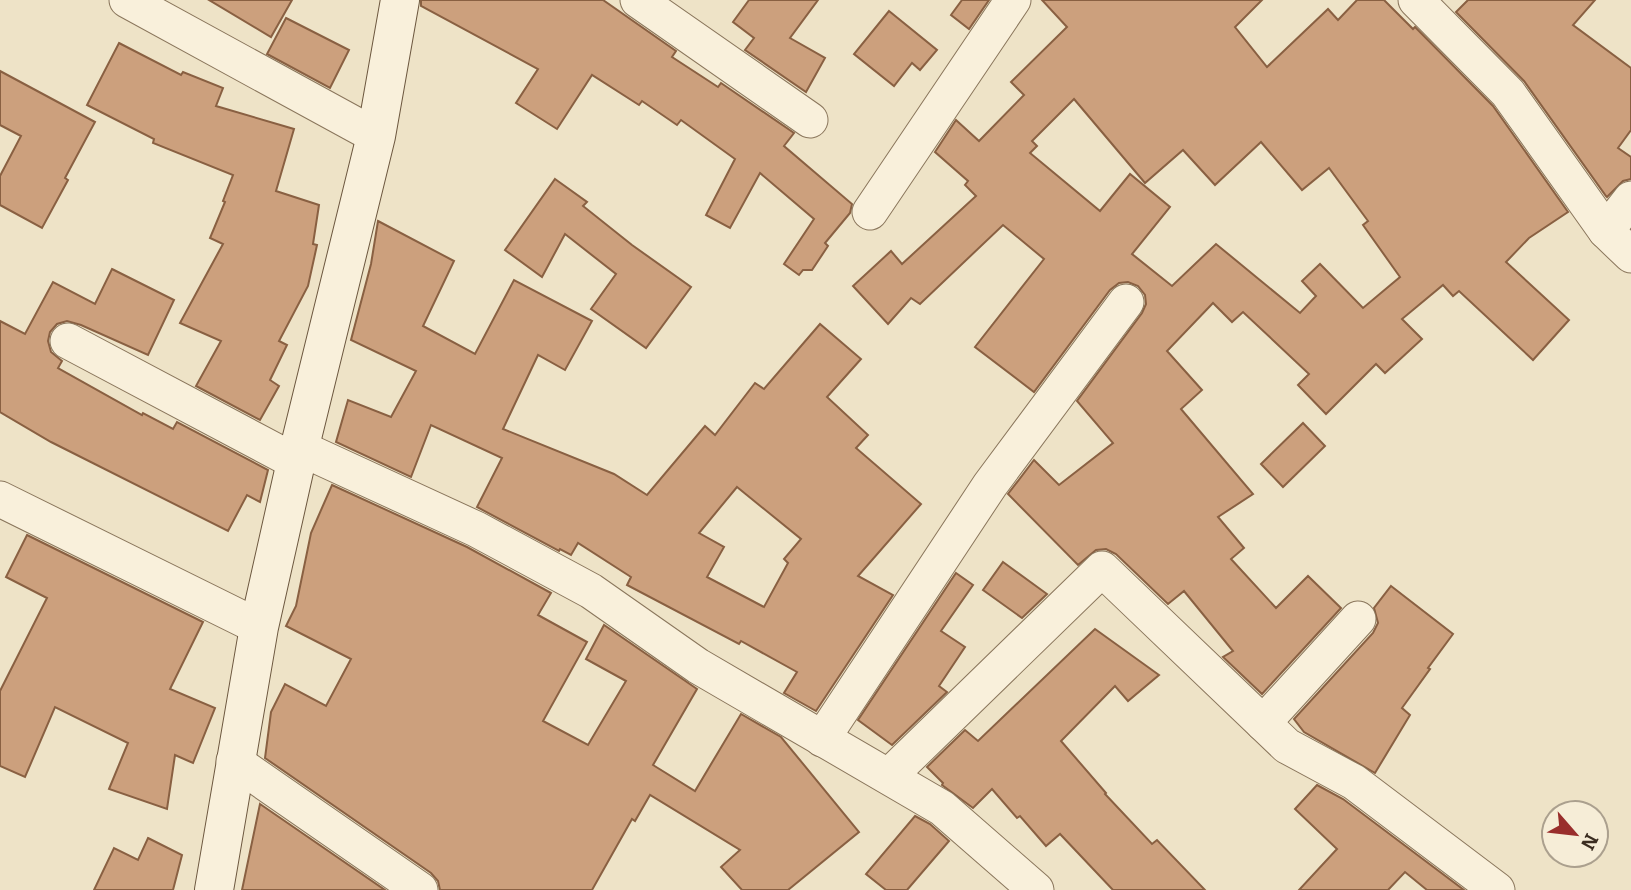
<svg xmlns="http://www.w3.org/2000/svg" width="1631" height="890" font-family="Bitter,serif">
	<rect width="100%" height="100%" fill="#eee3c7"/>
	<!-- building -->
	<g fill="#cca07d" stroke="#896042" stroke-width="2" fill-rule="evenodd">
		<path d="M209,0h83l-21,37z"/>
		<path d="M421,0h182l73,51 -4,6 46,30 3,-4 73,50 -10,13 68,58 -2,9 -25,30 3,3 -16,24h-9l-4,5 -15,-11 30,-45 -54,-46 -30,55 -24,-13 29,-56 -54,-39 -4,5 -35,-24 -3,4 -47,-30 -35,54 -41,-26 22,-34 -117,-63z"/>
		<path d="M749,0h69l-28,38 35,20 -19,34 -61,-42 9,-12 -21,-16z"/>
		<path d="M962,0h27l-20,29 -18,-14z"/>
		<path d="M1042,0h220l-27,27 32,40 61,-58 10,11 19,-20h27l29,29 2,-2 78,79 75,106 -39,26 -23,24 63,58 -36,40 -74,-69 -6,5 -10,-11 -41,34 20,20 -37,34 -9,-9 -50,50 -28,-29 11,-11 -66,-62 -11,10 -19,-19 -46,48 35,39 -21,19 72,85 -35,23 26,31 -13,11 45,49 32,-32 33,32 -79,86 -39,-37 10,-6 -49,-60 -16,13 -52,-50 -10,-5 -10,1 -18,15 -70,-71 26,-34 25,25 54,-42 -36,-42 65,-88 4,-9 -1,-9 -7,-9 -10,-4 -9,1 -9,7 -76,102 -59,-45 69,-88 -41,-34 -83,79 -9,-6 -23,26 -35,-38 38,-35 11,13 74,-68 -11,-11 3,-4 -33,-29 21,-32 23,21 45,-46 -13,-13 56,-55zM1074,99l71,84 38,-33 32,35 46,-43 41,48 27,-22 39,53 -5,4 37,52 -37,31 -43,-44 -18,17 14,15 -16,17 -84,-69 -44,42 -40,-32 38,-47 -40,-33 -30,37 -70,-58 7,-7 -5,-5z"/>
		<path d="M1468,0h127l-22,25 58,43v62l-13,18 13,9v22l-8,2 -16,16 -1,-1 -82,-115 -68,-69z"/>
		<path d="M889,11l48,39 -17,20 -8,-7 -18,23 -40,-32z"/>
		<path d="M286,18l63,32 -19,38 -63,-34z"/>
		<path d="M119,43l62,32 2,-3 40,16 -7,18 78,23 -18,62 43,14 -6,39 4,1 -9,41 -29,55 8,4 -17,35 9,6 -19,34 -64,-34 25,-45 -41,-18 43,-79 -13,-6 15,-36 -2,-1 10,-26 -80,-32 1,-4 -67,-34z"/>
		<path d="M0,71l95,51 -30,56 3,2 -26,48 -42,-23v-29l21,-40 -21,-11z"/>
		<path d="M555,179l32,23 -4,4 49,39 59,42 -45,61 -55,-39 25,-35 -51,-40 -23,43 -37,-27z"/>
		<path d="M378,221l76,40 -31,65 52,28 39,-74 78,41 -27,49 -27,-15 -35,74 111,45 33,21 58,-69 10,9 40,-52 9,6 56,-65 41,35 -34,38 41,38 -12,13 65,56 -63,72 35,19 -77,116 -32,-18 13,-21 -56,-31 -2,3 -112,-59 4,-8 -53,-34 -7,12 -11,-6 -1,2 -82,-44 25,-49 -71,-33 -20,52 -75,-35 12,-42 43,17 25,-46 -65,-31 20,-76zM737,487l64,52 -17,20 4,4 -24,44 -57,-30 17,-30 -25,-14z"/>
		<path d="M112,269l62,31 -26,55 -67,-30 -14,-4 -10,3 -7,8 -2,9 3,11 11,9 -4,7 84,47 1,-2 30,16 4,-7 91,48 -8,32 -13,-7 -19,36 -177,-89 -51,-30v-91l25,13 28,-52 42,22z"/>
		<path d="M1303,423l22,23 -42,41 -22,-23z"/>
		<path d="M332,485l135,62 84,46 -13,22 49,27 -44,79 45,24 38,-64 -40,-22 18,-34 93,64 -44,76 42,26 46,-77 40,23 78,95 -71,58h-46l-21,-23 19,-17 -90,-55 -15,26 -3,-2 -40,71h-152l-2,-9 -7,-8 -166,-115 6,-46 14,-28 41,22 25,-47 -65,-33 10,-20 15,-73z"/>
		<path d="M27,535l176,87 -33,67 45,19 -22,55 -18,-8 -8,54 -58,-20 19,-46 -73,-36 -30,70 -25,-11v-75l47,-93 -41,-21z"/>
		<path d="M1003,562l44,32 -25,24 -39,-28z"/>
		<path d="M956,573l17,12 -32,46 24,16 -26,39 8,6 -55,53 -34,-25z"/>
		<path d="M1391,586l62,48 -25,34 2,1 -28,39 8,7 -35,58 -71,-41 -10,-13 79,-86 5,-10 -4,-15z"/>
		<path d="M1095,629l64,46 -31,26 -13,-15 -54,55 45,52 -1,1 47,50 5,-4 48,50h-92l-53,-56 -14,12 -26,-30 -3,2 -25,-29 -19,19 -31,-23 1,-2 -16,-16 38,-37 13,11z"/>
		<path d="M1317,785l26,14 121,91h-37l-22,-18 -17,18h-89l38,-41 -42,-40z"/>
		<path d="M260,804l125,86h-143z"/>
		<path d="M915,816l15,8 19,17 -42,49h-21l-20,-16z"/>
		<path d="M148,838l34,17 -9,35h-79l20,-42 24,12z"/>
	</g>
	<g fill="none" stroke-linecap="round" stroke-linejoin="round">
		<!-- street casing -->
		<g stroke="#8a765c" stroke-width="37">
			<g id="street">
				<path d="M127,0l249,136"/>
				<path d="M638,0l172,120"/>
				<path d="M1416,0l92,93 98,138 25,24"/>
				<path d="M870,212l143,-212"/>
				<path d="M1606,231l25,-32"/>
				<path d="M68,341l228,121"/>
				<path d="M300,448l176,81 115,62 107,75 244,142 94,82"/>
				<path d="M0,499l259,128"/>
				<path d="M1263,723l95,-104"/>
				<path d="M822,739l168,-254 136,-183"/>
				<path d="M234,761l186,129"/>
				<path d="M889,776l213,-207 185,177 67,36 143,108"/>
			</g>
		</g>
		<!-- secondary casing -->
		<g stroke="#6c573f" stroke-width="40">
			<path id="secondary" d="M214,890l45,-263 37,-165 80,-326 24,-136"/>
		</g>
		<!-- street -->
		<use href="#street" stroke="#f9f0db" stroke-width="35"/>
		<!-- secondary -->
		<use href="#secondary" stroke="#f9f0db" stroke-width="38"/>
	</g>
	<!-- north arrow -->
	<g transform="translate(1575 834) rotate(118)"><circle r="33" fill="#f6edd7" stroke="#aba08e" stroke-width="2"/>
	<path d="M0-5L12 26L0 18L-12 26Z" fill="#992e2c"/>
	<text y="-10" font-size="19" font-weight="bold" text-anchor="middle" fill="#3b2d20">N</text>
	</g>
</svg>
